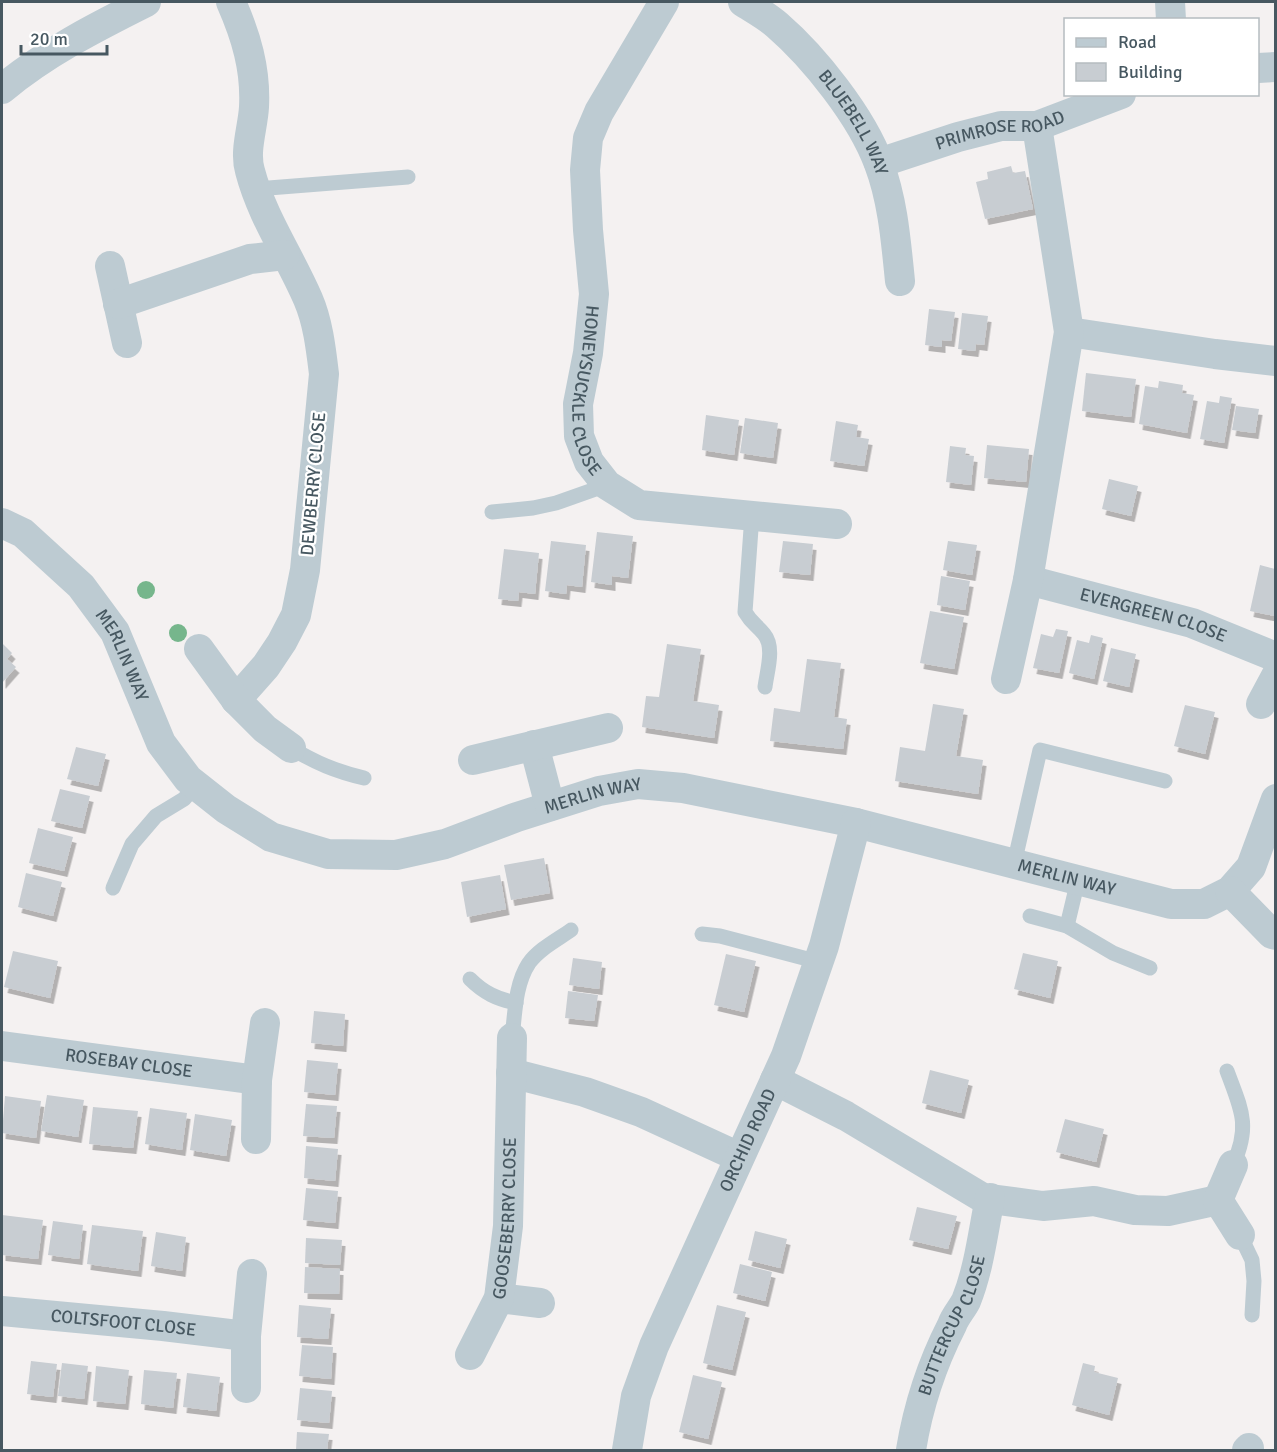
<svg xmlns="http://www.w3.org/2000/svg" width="1277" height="1452" font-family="Signika,sans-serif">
	<defs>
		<filter id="shadow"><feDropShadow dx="3.5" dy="6" stdDeviation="0" flood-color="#0004"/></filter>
	</defs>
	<rect width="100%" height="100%" fill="#f4f1f1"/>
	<!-- building -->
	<g fill="#c8cdd2" filter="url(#shadow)">
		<path d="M1011,166l2,7 12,-2 8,38 -48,10 -9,-37 12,-3 -1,-7z"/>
		<path d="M929,309l26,3 -4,29 -9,-1v7l-17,-2z"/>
		<path d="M962,313l26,3 -4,29 -8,-1 -1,7 -17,-2z"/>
		<path d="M1086,373l50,6 -5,38 -49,-6z"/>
		<path d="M1159,381l24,4 -1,8 12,2 -7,38 -48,-9 6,-38 13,2z"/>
		<path d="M1220,396l12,2 -8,45 -24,-4 7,-38 12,2z"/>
		<path d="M1236,406l23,3 -4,24 -23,-3z"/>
		<path d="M706,415l33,5 -5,35 -32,-5z"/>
		<path d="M745,418l33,5 -5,35 -33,-5z"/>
		<path d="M836,421l22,4 -2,12 13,2 -5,27 -34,-5z"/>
		<path d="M987,445l42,4 -3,33 -42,-4z"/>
		<path d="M950,446l16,2 -1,7 9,1 -3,29 -25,-3z"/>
		<path d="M1109,479l29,7 -7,30 -29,-7z"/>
		<path d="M597,532l36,4 -5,42 -16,-2v9l-21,-3z"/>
		<path d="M551,541l35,4 -4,42 -15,-2 -1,9 -21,-3z"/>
		<path d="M783,541l30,3 -3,31 -31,-3z"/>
		<path d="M948,541l29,4 -5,30 -29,-5z"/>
		<path d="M504,549l35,4 -4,41 -16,-2 -1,9 -20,-2z"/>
		<path d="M1260,565l15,4v47l-25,-5z"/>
		<path d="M941,576l29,5 -5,29 -28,-5z"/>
		<path d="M930,611l34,6 -10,52 -34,-6z"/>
		<path d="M1056,629l12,2 -9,42 -26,-5 8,-34 12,3z"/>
		<path d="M1091,635l12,3 -9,41 -25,-6 8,-33 12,3z"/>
		<path d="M2,643l10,10 -5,6 9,8 -14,16z"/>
		<path d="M667,644l34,5 -8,52 26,4 -5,33 -72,-11 4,-31 13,1z"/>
		<path d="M1111,648l25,6 -7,33 -26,-6z"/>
		<path d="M807,659l34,4 -7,54 13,2 -4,30 -73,-8 4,-33 26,4z"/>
		<path d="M933,704l31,5 -8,47 27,4 -5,34 -83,-13 5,-34 25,4z"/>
		<path d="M1185,705l30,7 -10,42 -31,-8z"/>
		<path d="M76,747l30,7 -8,32 -31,-7z"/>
		<path d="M60,789l30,7 -8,32 -31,-7z"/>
		<path d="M38,828l35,9 -9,34 -35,-8z"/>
		<path d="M544,858l6,35 -39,7 -7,-35z"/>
		<path d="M26,873l36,9 -9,34 -35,-9z"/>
		<path d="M500,875l6,34 -39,8 -6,-35z"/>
		<path d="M13,951l45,10 -8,37 -46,-11z"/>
		<path d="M1023,953l35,8 -8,37 -36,-9z"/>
		<path d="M726,954l30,7 -12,51 -30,-7z"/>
		<path d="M573,958l29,4 -3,27 -30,-4z"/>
		<path d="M568,991l30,4 -4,26 -29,-3z"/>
		<path d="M314,1011l31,3 -2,32 -32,-3z"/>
		<path d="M307,1060l31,3 -3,32 -31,-3z"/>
		<path d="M930,1070l39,10 -8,33 -39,-10z"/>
		<path d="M47,1095l37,5 -6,37 -37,-6z"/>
		<path d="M5,1096l36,5 -5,37 -34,-5z"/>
		<path d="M306,1104l31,2 -3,32 -31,-2z"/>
		<path d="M93,1107l45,4 -5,37 -44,-4z"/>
		<path d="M150,1108l37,5 -5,37 -37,-6z"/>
		<path d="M195,1114l37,6 -6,36 -36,-6z"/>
		<path d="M1065,1119l39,10 -8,33 -40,-10z"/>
		<path d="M306,1146l32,3 -3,32 -31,-3z"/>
		<path d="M306,1188l32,3 -3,32 -32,-3z"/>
		<path d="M917,1207l40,9 -9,33 -39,-9z"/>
		<path d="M2,1215l41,5 -5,39 -36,-4z"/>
		<path d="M53,1221l30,4 -4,34 -31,-4z"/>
		<path d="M92,1225l51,6 -5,40 -51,-7z"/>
		<path d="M755,1231l32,8 -7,29 -32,-8z"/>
		<path d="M156,1232l30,5 -4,34 -31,-5z"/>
		<path d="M306,1238l36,2 -2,25 -35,-2z"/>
		<path d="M740,1264l32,8 -7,29 -32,-8z"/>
		<path d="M305,1267l35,2 -1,25 -35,-1z"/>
		<path d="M299,1305l32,3 -3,31 -31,-2z"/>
		<path d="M717,1305l29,7 -14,58 -29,-7z"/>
		<path d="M302,1345l31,2 -2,32 -32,-3z"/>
		<path d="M31,1361l26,3 -4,33 -26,-3z"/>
		<path d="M62,1363l26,3 -4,33 -26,-3z"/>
		<path d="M1083,1363l12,3 -1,6 24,6 -9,37 -37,-10z"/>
		<path d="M96,1366l33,4 -4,34 -32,-3z"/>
		<path d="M144,1370l33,3 -4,35 -32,-4z"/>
		<path d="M187,1373l33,4 -4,34 -33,-4z"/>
		<path d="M693,1375l29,7 -14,57 -29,-7z"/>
		<path d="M300,1388l32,3 -3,32 -32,-3z"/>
		<path d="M297,1432l32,2 -2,16h-31z"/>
	</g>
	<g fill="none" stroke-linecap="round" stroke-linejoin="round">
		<!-- service -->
		<g stroke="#bdcbd2" stroke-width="15">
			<path d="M256,189l152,-12"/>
			<path d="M492,512l41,-4 23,-5 51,-18"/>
			<path d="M752,515l-7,97c7,12 12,13 19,22 11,13 3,37 1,53"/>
			<path d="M291,748c25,15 44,23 73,30"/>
			<path d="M1014,864l26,-114 125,31"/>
			<path d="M113,888l19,-44 24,-28 28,-17 12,-14"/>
			<path d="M1030,916l37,10 46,27 37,15"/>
			<path d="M1067,926l11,-46"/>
			<path d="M702,934l18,2 99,26"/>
			<path d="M470,979c14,14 27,20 46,24"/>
			<path d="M512,1038c3,-24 3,-54 17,-75 10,-14 28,-23 42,-33"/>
			<path d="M1227,1071c14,38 24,54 6,94"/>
			<path d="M1240,1235l12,25 2,21 -2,34"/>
		</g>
		<!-- minor -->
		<g stroke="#bdcbd2" stroke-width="30">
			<path d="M231,2c15,34 25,67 23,105 -1,20 -10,44 -4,64 12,46 39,84 58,128 10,23 13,50 16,75l-19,196 -9,45 -14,27 -16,24 -30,34"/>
			<path id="s1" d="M664,2l-65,110 -11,26 -3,32 3,60 6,64 -6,59 -10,51 1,32 10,26 18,23 32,20 198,19"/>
			<path id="s2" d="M743,2c11,7 24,14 34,23 37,32 85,92 102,139 14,37 17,78 21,117"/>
			<path d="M1170,2l1,18"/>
			<path d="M1258,68l18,-1"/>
			<path d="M2,89c43,-36 94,-62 144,-87"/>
			<path id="s3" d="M879,163l79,-26 43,-11h36l84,-32"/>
			<path d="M110,266l17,77"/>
			<path d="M118,304l132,-45 35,-4"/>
			<path d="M1069,332l146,22 61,7"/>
			<path id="s4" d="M2,523l21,10 58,53 34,46 46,111 27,36 38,30 45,28 57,17 68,1 49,-11 72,-27 82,-26 39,-7 45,4 173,35 315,81h33l26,-13 21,-24 25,-68"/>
			<path id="s5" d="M1028,580l164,43 84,34"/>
			<path d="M199,649l37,51 29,29 26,19"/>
			<path d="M1006,679l22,-99 41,-248 -32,-206"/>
			<path d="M1261,704l15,-28"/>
			<path d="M534,745l16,61"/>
			<path d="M473,760l135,-32"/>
			<path d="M1230,891l42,43 4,1"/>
			<path id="s6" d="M2,1046l255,34"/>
			<path d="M511,1073l74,19 56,20 98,45"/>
			<path d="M775,1080l71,36 137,82 60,8 51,-5 41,9 33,1 50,-11"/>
			<path d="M256,1139l1,-59 8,-57"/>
			<path d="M1233,1165l-15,35 22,35"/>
			<path d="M499,1298l41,5"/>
			<path id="s7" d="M2,1311l161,15 83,10"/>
			<path id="s8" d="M470,1355l29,-57 9,-72 4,-188"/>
			<path d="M246,1388v-52l6,-62"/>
			<path id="s9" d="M627,1450l9,-54 18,-50 132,-290 38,-110 32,-123"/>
			<path id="s10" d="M911,1450c7,-43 21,-86 41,-125 3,-9 10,-16 14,-24 13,-32 17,-69 24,-103"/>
			<path d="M1247,1450l2,-2"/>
		</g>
	</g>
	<!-- trees -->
	<g fill="#76b68c">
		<circle cx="146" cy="590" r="9"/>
		<circle cx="178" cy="633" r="9"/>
	</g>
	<g text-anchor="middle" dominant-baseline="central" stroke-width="4.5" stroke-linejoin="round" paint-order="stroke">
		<!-- street labels -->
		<g font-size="18" fill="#475861" stroke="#fff">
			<text stroke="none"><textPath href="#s2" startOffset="166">BLUEBELL WAY</textPath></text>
			<text stroke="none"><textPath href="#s3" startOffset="126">PRIMROSE ROAD</textPath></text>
			<text stroke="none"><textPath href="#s1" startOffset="411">HONEYSUCKLE CLOSE</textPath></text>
			<text transform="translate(313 484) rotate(-85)">DEWBERRY CLOSE</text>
			<text stroke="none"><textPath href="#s5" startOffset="130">EVERGREEN CLOSE</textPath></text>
			<text stroke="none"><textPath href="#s4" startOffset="183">MERLIN WAY</textPath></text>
			<text stroke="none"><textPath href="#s4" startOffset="759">MERLIN WAY</textPath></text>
			<text stroke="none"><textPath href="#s4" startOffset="1245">MERLIN WAY</textPath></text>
			<text stroke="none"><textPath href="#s6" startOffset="128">ROSEBAY CLOSE</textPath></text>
			<text stroke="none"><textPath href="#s9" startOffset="334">ORCHID ROAD</textPath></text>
			<text stroke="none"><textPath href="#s8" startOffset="144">GOOSEBERRY CLOSE</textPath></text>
			<text stroke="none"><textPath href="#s7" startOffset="122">COLTSFOOT CLOSE</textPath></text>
			<text stroke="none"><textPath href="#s10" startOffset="132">BUTTERCUP CLOSE</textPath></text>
		</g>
	</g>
	<!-- border -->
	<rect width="1277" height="1452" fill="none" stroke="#475861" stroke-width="6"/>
	<!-- legend -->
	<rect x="1064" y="18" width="195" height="78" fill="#ffffff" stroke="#b5bcc0" stroke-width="1.5"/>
	<rect x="1076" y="38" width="30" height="9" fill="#bdcbd2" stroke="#b5bcc0" stroke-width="1.5"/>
	<text x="1118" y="48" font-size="18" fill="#475861">Road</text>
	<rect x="1076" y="63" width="30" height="18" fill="#c8cdd2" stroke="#b5bcc0" stroke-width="1.5"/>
	<text x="1118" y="78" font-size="18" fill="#475861">Building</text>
	<!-- scale -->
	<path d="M21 45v9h86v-9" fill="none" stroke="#475861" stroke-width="3"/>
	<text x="30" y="45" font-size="18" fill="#475861" stroke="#ffffff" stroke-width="4.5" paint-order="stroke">20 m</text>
</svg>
